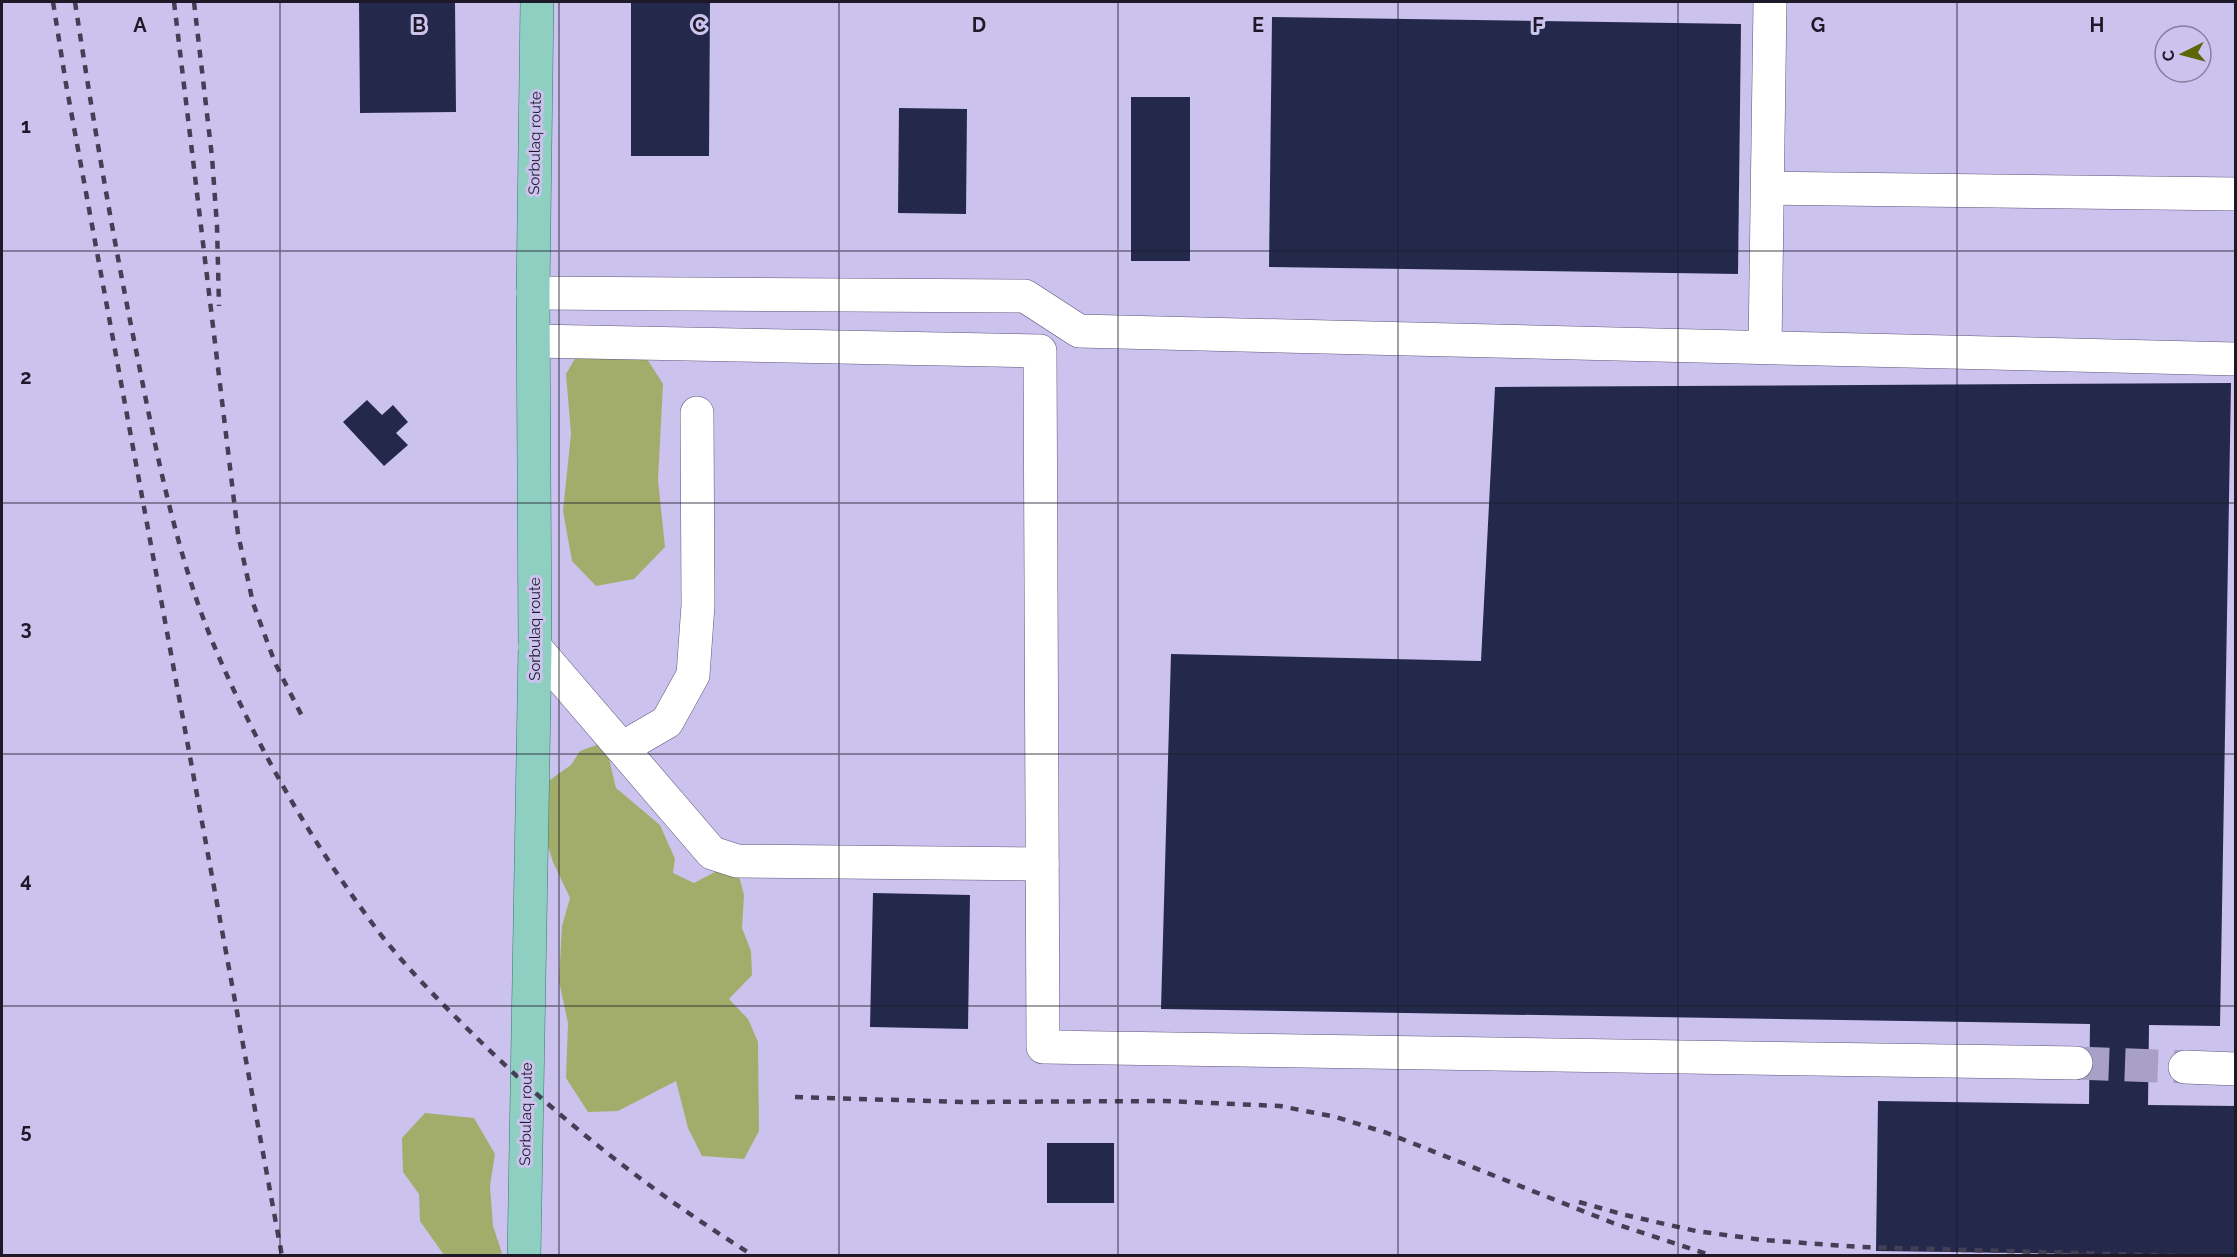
<svg xmlns="http://www.w3.org/2000/svg" width="2237" height="1257" font-family="Raleway,sans-serif">
	<rect width="100%" height="100%" fill="#ccc2ee"/>
	<!-- green -->
	<g fill="#a3ad6b">
		<path d="M580,350l64,4 19,30 -5,96 7,67 -31,32 -38,7 -24,-25 -9,-50 8,-77 -5,-60z"/>
		<path d="M605,742l11,46 44,37 15,34 -2,14 21,10 21,-11 22,-3 7,26 -2,33 9,23 1,24 -23,24 19,20 10,23 1,89 -15,28 -42,-3 -14,-28 -12,-47 -58,30 -30,1 -22,-34 2,-55 -9,-42 3,-55 8,-28 -17,-36 -9,-28 3,-52 24,-17 9,-14z"/>
		<path d="M425,1113l49,5 21,36 -5,32 3,40 9,27 -7,3 -51,-1 -24,-34 -1,-27 -16,-22 -1,-34z"/>
	</g>
	<!-- building -->
	<g fill="#24294b">
		<path d="M359,2h96l1,110 -96,1z"/>
		<path d="M631,2h79l-1,154h-78z"/>
		<path d="M1272,17l469,7 -3,250 -469,-7z"/>
		<rect x="1131" y="97" width="59" height="164"/>
		<path d="M899,108l68,1 -1,105 -68,-1z"/>
		<path d="M2231,383l-11,643 -71,-1 -1,80 88,1v150l-360,-5 2,-150 211,3 1,-80 -929,-15 10,-355 310,7 14,-274z"/>
		<path d="M367,400l15,15 11,-10 15,17 -12,11 12,12 -24,21 -41,-44z"/>
		<path d="M873,893l97,2 -2,134 -98,-2z"/>
		<rect x="1047" y="1143" width="67" height="60"/>
	</g>
	<g fill="none" stroke-linecap="round" stroke-linejoin="round">
		<!-- minor-tunnel -->
		<path stroke="#a9a0c7" stroke-width="33" stroke-dasharray="33 16" stroke-linecap="butt" d="M2076,1063l109,4"/>
		<!-- minor casing -->
		<g stroke="#5e547a" stroke-width="34">
			<g id="minor">
				<path d="M1768,188l468,6"/>
				<path d="M533,293l492,3 54,35 1157,28"/>
				<path d="M534,341l506,10 3,696 1033,16"/>
				<path d="M1765,347l5,-345"/>
				<path d="M535,647l177,206 25,8 305,3"/>
				<path d="M622,748l45,-26 26,-47 5,-70 -1,-192"/>
				<path d="M2185,1067l51,2"/>
			</g>
		</g>
		<!-- major casing -->
		<g stroke="#367a70" stroke-width="34">
			<path id="major" d="M524,1256l11,-609 -2,-354 4,-291"/>
		</g>
		<!-- minor -->
		<use href="#minor" stroke="#fff" stroke-width="33"/>
		<!-- major -->
		<use href="#major" stroke="#8ecfc1" stroke-width="33"/>
		<!-- rail -->
		<g stroke="#453f56" stroke-width="4.5" stroke-dasharray="8 8" stroke-linecap="butt">
			<path d="M53,2l13,82 216,1172"/>
			<path d="M75,2c18,118 38,236 62,353 16,81 32,162 58,240 15,45 35,88 56,131 37,74 80,143 130,209 31,39 67,75 102,109 83,81 173,151 271,212"/>
			<path d="M174,2l64,532 15,69 22,60 29,57"/>
			<path d="M194,2l18,155 5,69 2,80"/>
			<path d="M795,1097l167,5 203,-1 115,5 56,11 51,16 226,90 100,33"/>
			<path d="M1579,1202l46,13 71,16 67,9 97,7 326,9"/>
		</g>
	</g>
	<!-- grid -->
	<path fill="none" stroke="#1e1929" stroke-width="1.5" stroke-opacity="0.55" d="M280,2v1254M559,2v1254M839,2v1254M1118,2v1254M1398,2v1254M1678,2v1254M1957,2v1254M2,251h2234M2,503h2234M2,754h2234M2,1006h2234"/>
	<g text-anchor="middle" dominant-baseline="central" stroke-width="6" stroke-linejoin="round" paint-order="stroke">
		<!-- street labels -->
		<g font-size="15" fill="#1e1929" stroke="#ccc2ee">
			<text transform="translate(535 143) rotate(-89)">Sorbulaq route</text>
			<text transform="translate(535 629) rotate(-90)">Sorbulaq route</text>
			<text transform="translate(526 1114) rotate(-89)">Sorbulaq route</text>
		</g>
	</g>
	<g font-size="20" text-anchor="middle" font-weight="bold" fill="#1e1929" stroke="#ccc2ee" stroke-width="6" stroke-linejoin="round" paint-order="stroke">
		<text x="140" y="32">A</text>
		<text x="419" y="32">B</text>
		<text x="699" y="32">C</text>
		<text x="979" y="32">D</text>
		<text x="1258" y="32">E</text>
		<text x="1538" y="32">F</text>
		<text x="1818" y="32">G</text>
		<text x="2097" y="32">H</text>
		<text x="26" y="133">1</text>
		<text x="26" y="384">2</text>
		<text x="26" y="635">3</text>
		<text x="26" y="887">4</text>
		<text x="26" y="1138">5</text>
	</g>
	<!-- border -->
	<rect width="2237" height="1257" fill="none" stroke="#1e1929" stroke-width="6"/>
	<!-- north arrow -->
	<g transform="translate(2183 54) rotate(264)"><circle r="28" fill="#ccc2ee" stroke="#867e9f" stroke-width="1.5"/>
	<path d="M0-4.5L10 22L0 15L-10 22Z" fill="#5d6607"/>
	<text y="-9" font-size="16" font-weight="bold" text-anchor="middle" fill="#1e1929">С</text>
	</g>
</svg>
